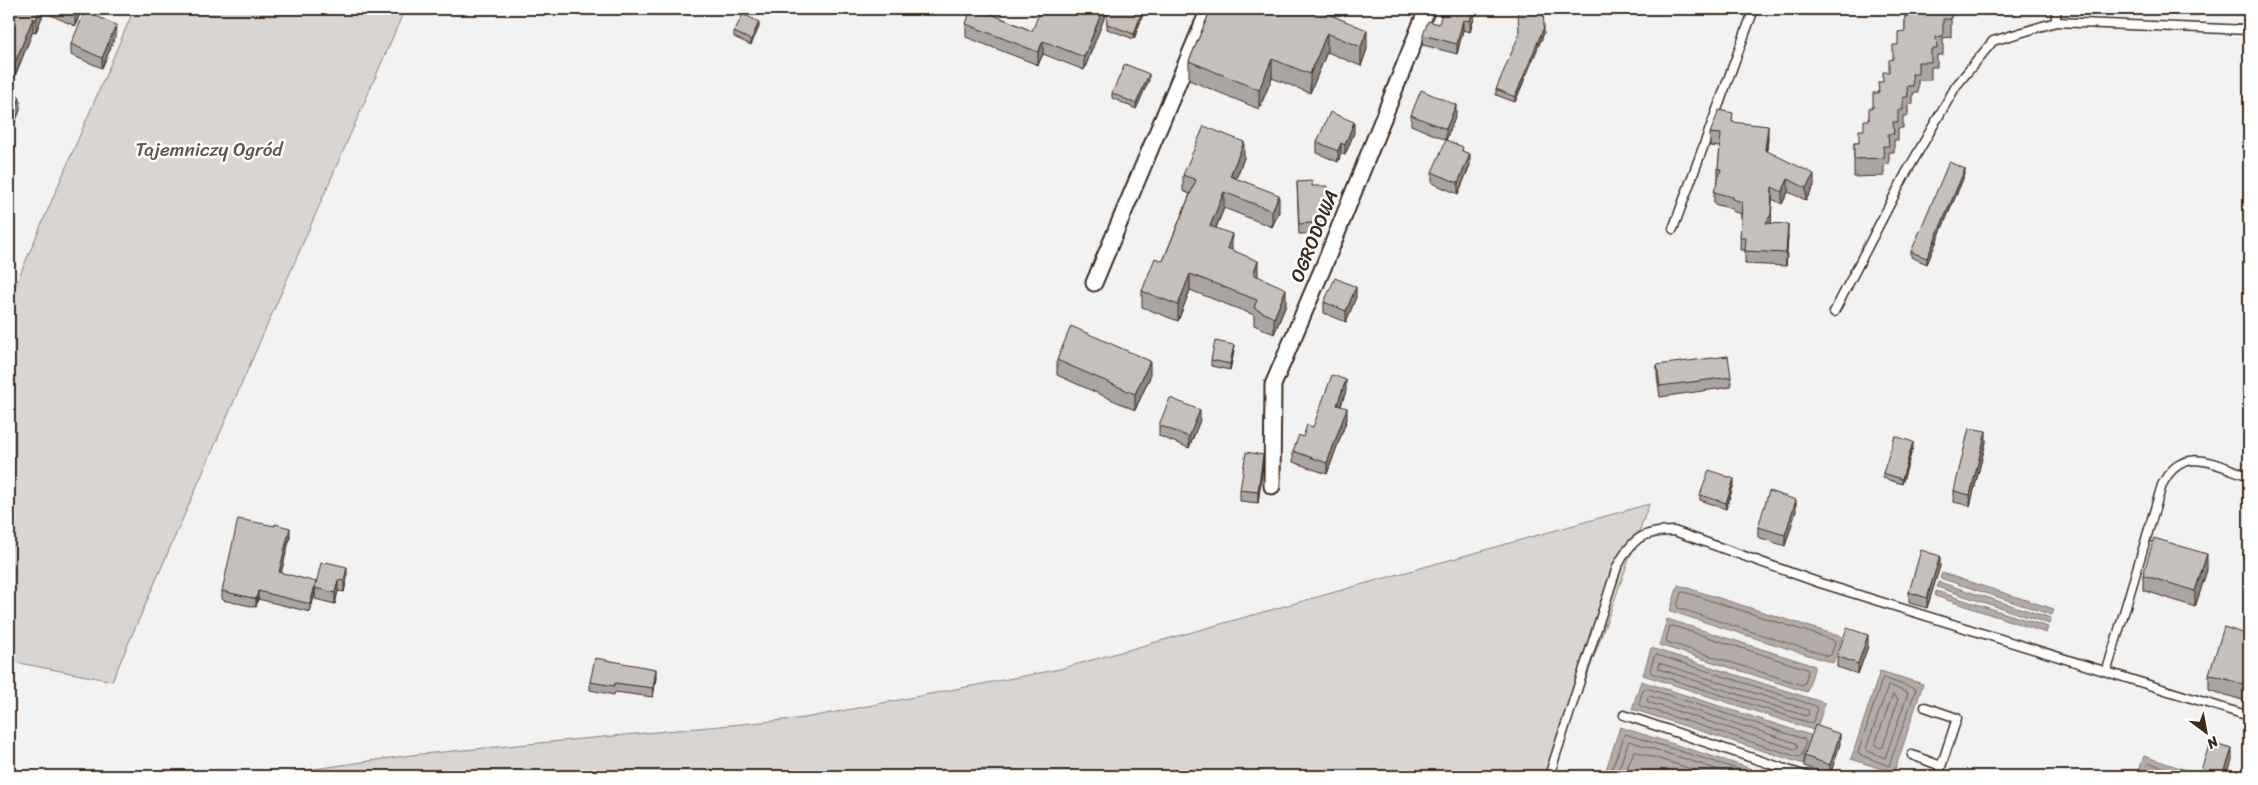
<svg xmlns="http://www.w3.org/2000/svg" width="2258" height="785" font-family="Sriracha,sans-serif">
	<rect width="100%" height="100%" fill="#f3f2f2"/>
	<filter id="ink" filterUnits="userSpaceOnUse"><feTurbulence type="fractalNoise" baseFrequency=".02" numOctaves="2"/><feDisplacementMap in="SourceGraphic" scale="10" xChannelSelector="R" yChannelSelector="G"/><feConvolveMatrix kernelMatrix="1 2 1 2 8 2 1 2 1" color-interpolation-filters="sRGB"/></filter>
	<g filter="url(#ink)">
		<!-- green -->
		<g fill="#d8d5d2" stroke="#8a8078">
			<path d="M134,9h271l-293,672 -103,-20v-361z"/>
			<path d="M1649,504l-98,272h-1285l145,-21 394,-37 255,-49z"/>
		</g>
		<!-- water -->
		<g fill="#b2aba7" stroke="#827770">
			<path d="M1942,573l112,36 -2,6 -112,-37z"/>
			<path d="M1939,582l112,36 -2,6 -112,-37z"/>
			<path d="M1678,585l164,52 -9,26 -163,-52z"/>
			<path d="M1936,591l112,36 -2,6 -111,-37z"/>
			<path d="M1667,619l148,47 -8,26 -148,-47z"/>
			<path d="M1651,648l174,55 -9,28 -173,-56z"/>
			<path d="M1880,671l43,13 -29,89 -43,-14z"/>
			<path d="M1641,681l172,55 -9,28 -172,-55z"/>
			<path d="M1620,727l132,42 -2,7h-146z"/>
			<path d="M2144,756l42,14 -2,6h-47z"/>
		</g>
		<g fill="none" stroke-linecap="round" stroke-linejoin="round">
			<!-- shore -->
			<g stroke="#6b5e55" stroke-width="1">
				<path d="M1684,592l149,48 2,3 -4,12 -3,1 -150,-48 -1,-2 4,-13z"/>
				<path d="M1673,626l134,43 1,2 -3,12 -3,2 -135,-43 -1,-3 4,-12z"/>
				<path d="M1657,655l159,51 2,3 -5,13 -3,1 -159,-50 -1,-3 4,-13z"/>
				<path d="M1659,663l149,47 1,4 -3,2 -147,-47z"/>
				<path d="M1883,678l33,11 -27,77 -31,-12z"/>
				<path d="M1889,685l19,8 -23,65 -19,-8z"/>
				<path d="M1646,688l158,51 2,3 -4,13 -4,2 -158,-51 -1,-3 4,-13z"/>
				<path d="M1893,695l5,4 -15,48 -3,1 -5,-3z"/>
				<path d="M1650,696l146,47 2,4 -4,2 -146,-47 -1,-3z"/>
				<path d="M1609,776l16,-42 119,37 1,5"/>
				<path d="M1616,776l13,-35 109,35"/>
				<path d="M1624,776l10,-25 79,25"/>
				<path d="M2142,776l7,-13 29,9 1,4"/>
			</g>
			<!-- service casing -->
			<g stroke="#3b2a1e" stroke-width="11">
				<g id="service">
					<path d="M2056,22l193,8"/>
					<path d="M1673,229l81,-220"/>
					<path d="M1834,312l71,-137 51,-89 37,-45 63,-19v-13"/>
					<path d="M2107,670l55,-185c20,-42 54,-20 87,-9"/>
					<path d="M1925,707l32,11 -19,58"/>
					<path d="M1624,715l182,61"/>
					<path d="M1912,755l29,11"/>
					<path d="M1549,776l68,-209c15,-28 24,-36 57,-36l146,52 429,133"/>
				</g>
			</g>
			<!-- minor casing -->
			<g stroke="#3b2a1e" stroke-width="19">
				<g id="minor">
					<path d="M1094,283l115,-274"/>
					<path d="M1272,486l1,-101 52,-122 102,-254"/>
				</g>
			</g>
			<!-- service -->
			<use href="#service" stroke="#fff" stroke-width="8"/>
			<!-- minor -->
			<use href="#minor" stroke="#fff" stroke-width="15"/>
		</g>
		<!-- wall -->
		<g fill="#aaa5a3" stroke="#3b2a1e">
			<path d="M9,9h73l-7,17 -31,-14 -8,20 -3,-1 -24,60z"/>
			<path d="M1105,9v7l-21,54 -41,-16 -5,11 -72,-28v-13l26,-10 40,17z"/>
			<path d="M1107,9h38l-11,30 -27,-10z"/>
			<path d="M1211,9h126l-3,8 33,32 -6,17 -34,-14 -17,41 -38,-15 -13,31 -70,-29v-19z"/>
			<path d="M1475,9v6l-5,17 -7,-2 -6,24 -34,-9v-10l16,-11z"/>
			<path d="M1912,9h39v28l-8,1v17h-6v12h-6v13h-13v13h-5v11h-5v12h-5v12h-5v12h-4v12h-5v12l-5,1v11l-30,1v-34h5l24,-61 6,-10 9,-27 7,-13v-16h7z"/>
			<path d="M2110,9h139v4l-139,-3z"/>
			<path d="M759,27l-8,18 -17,-8v-5z"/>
			<path d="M1544,33l-29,69 -19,-7v-6z"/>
			<path d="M116,35l-14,33 -31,-13v-11z"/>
			<path d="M1149,80l-13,29 -24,-11v-5z"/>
			<path d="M9,92l11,18 -9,23 -2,-1z"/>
			<path d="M1411,115h45l-10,25 -35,-15z"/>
			<path d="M1733,122l35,16 -1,13 47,35 -8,14 -18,-8 -6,12 -10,-5 -1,24 17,13 -2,30 -41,-2v-14h-5l1,-36 -9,-3v-2l-18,-5v-12l4,-12v-11l2,-22 -10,-1v-13z"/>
			<path d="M1354,133l-9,22 -4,-1 -3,8 -21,-9v-11z"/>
			<path d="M1463,151l7,14 -12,29 -26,-11v-11z"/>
			<path d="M1244,158l-8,21 43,33 -7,15 -48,-19 -8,20 16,22 54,55 -12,29 -20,-9v-10l-64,-25 -12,31 -36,-14v-16l21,-30 27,-67 -7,-3v-16z"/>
			<path d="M1965,174l-38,90 -16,-7v-5z"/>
			<path d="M1297,182l15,4 16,22v11h-6v14l-23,1z"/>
			<path d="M1356,297l-10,25 -22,-9v-11z"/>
			<path d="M1234,351l-4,19 -19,-4v-6z"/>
			<path d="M1057,360l93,17 -15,33 -78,-35z"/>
			<path d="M1657,365l74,12v10l-71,10 -3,-21z"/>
			<path d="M1346,391l-5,15 6,13 -20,55 -34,-12v-11l10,-14z"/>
			<path d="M1200,420l-11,28 -30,-12v-11z"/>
			<path d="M1986,442l-16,64 -16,-4v-11z"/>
			<path d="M1913,447l-11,37 -19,-6v-5z"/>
			<path d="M1263,465l-5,38 -18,-2v-11z"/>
			<path d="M1734,484l-8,25 -26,-9v-5z"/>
			<path d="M1796,511l-11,35 -27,-9v-10z"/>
			<path d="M290,537l-9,36 35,12 31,-7 -3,14 -6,-1 -3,13 -20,-5v-6l-5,19 -52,-13 -2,8 -34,-7v-9z"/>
			<path d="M1940,566l-13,42 -18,-5v-11z"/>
			<path d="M2207,570l-12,37 -52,-17v-15z"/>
			<path d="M2249,635v67l-40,-12v-16z"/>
			<path d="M1868,646l-10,28 -21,-7v-11z"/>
			<path d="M656,678l-3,19 -38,-5 -1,3 -24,-5v-8z"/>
			<path d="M1840,744l-10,31 -26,-9v-10z"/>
		</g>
		<!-- shaded-wall -->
		<g fill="#8b8684" stroke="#3b2a1e">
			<path d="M40,9h4v3l-8,20v-12z"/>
			<path d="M77,9h5l-7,17v-13z"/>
			<path d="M990,9h4l-5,17v-13z"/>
			<path d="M1103,9h2v7l-21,54v-13z"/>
			<path d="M1143,9h2l-11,30v-5z"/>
			<path d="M1330,9h7l-9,24v-19z"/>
			<path d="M1473,9h2v6l-5,17v-11z"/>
			<path d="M33,18v13l-24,60v-13z"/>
			<path d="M1463,20v10l-6,24v-10z"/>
			<path d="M759,22v5l-8,18v-5z"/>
			<path d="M116,25v10l-14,33v-10z"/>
			<path d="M1544,27v6l-29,69v-5z"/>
			<path d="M1367,30v19l-6,17v-19z"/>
			<path d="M1327,33v19l-17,41v-19z"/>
			<path d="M1043,41v13l-5,11v-13z"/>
			<path d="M1272,59v19l-13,31v-19z"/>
			<path d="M1149,74v6l-13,29v-5z"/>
			<path d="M20,97v13l-9,23v-13z"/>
			<path d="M1456,105v10l-10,25v-11z"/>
			<path d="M1354,122v11l-9,22v-10z"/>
			<path d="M1768,126v12l-3,24v-12z"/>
			<path d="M1244,142v16l-14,35v-17z"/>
			<path d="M1341,143v11l-3,8v-11z"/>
			<path d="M1470,154v11l-12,29v-11z"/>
			<path d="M1965,169v5l-38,90v-6z"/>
			<path d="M1814,174v12l-8,14v-12z"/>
			<path d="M1788,179v13l-6,12v-12z"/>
			<path d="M1772,187v12l-1,28 -5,-4z"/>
			<path d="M1224,192v16l-14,34v-16z"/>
			<path d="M1279,195v17l-7,15v-16z"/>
			<path d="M1788,224v12l-2,30v-13z"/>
			<path d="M1232,234v17l-5,-3z"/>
			<path d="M1258,261v17l-5,-4z"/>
			<path d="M1190,274v16l-12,31v-16z"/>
			<path d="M1356,287v10l-10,25v-11z"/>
			<path d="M1286,289v16l-12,29v-16z"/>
			<path d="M1234,345v6l-4,19v-6z"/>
			<path d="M1150,361v16l-15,33v-16z"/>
			<path d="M1346,380v11l-9,24v-10z"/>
			<path d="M1347,408v11l-20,55v-11z"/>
			<path d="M1200,410v10l-11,28v-11z"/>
			<path d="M1986,431v11l-16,64v-11z"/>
			<path d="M1913,442v5l-11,37v-5z"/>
			<path d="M1263,455v10l-5,38v-11z"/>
			<path d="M1734,479v5l-8,25v-6z"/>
			<path d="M1796,500v11l-11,35v-11z"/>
			<path d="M290,528v9l-11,44v-9z"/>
			<path d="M2207,554v16l-12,37v-16z"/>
			<path d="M1940,556v10l-13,42v-10z"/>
			<path d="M347,567v11l-3,14v-11z"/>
			<path d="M338,580v11l-3,13v-11z"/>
			<path d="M316,582l-1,11 -5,19v-8z"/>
			<path d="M258,591v8l-2,8v-8z"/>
			<path d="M1868,635v11l-10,28v-10z"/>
			<path d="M656,669v9l-3,19v-9z"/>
			<path d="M1840,734v10l-10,31v-10z"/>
			<path d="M2232,749v11l-5,16h-4z"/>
		</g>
		<!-- building -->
		<g fill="#c6c0bd" stroke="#3b2a1e">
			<path d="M10,9h30l-4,11 -3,-2 -24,60v-56l5,-12z"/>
			<path d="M66,9h11l-2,4z"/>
			<path d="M971,9h19l-1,4 43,18 9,-22h62l-19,48 -41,-16 -5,11 -72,-28z"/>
			<path d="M1107,9h36l-9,25 -27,-10z"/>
			<path d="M1211,9h119l-2,5 39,16 -6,17 -34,-14 -17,41 -38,-15 -13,31 -70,-29z"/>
			<path d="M1443,9h30l-3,12 -7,-1 -6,24 -34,-9 5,-14 11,3z"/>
			<path d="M1543,9l1,18 -29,70 -19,-8 23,-54 -1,-25z"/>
			<path d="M1912,9h39v10h-8v17l-7,1 1,12h-6v13h-13v12h-6l1,12h-6l1,11h-5v13h-5v12h-5l1,12h-6l1,12h-6l1,12 -30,1v-16h5v-13h5v-10h5v-12h4v-15h6l-1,-11h5v-10h6v-12l4,-1v-14h5v-13l7,-1v-15h7z"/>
			<path d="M85,11l31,14 -14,33 -31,-14z"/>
			<path d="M743,14l16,8 -8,18 -17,-8z"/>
			<path d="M1125,64l24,10 -13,30 -24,-11z"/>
			<path d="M1421,90l35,15 -10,24 -35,-14z"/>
			<path d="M9,92l11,5 -9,23 -2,-1z"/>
			<path d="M1719,110l14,3 -1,9 36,4 -3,24 49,24 -8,14 -18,-9 -6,13 -10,-5 -1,27 -5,9 22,1 -2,29 -41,-2 1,-13h-6l2,-36 -10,-3v-2l-18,-5 7,-23h-3l3,-35 -11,-1z"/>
			<path d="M1330,112l24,10 -9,23 -4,-2 -3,8 -21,-9z"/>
			<path d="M1204,126l40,16 -14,34 49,19 -7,16 -48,-19 -14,34 22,8 -5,14 31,13 -5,13 33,15 -12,29 -20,-10 3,-8 -67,-26 -12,31 -36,-14 13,-33 8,3 33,-81 -13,-5z"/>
			<path d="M1446,140l17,7 -1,4 8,3 -12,29 -26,-11z"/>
			<path d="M1949,162l16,7 -38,89 -16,-6z"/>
			<path d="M1312,181v5h15l1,22 -7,1 1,13 -23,2 -2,-42z"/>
			<path d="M1335,278l21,9 -10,24 -22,-9z"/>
			<path d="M1071,326l79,35 -15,33 -78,-34z"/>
			<path d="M1215,341l19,4 -4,19 -19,-4z"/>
			<path d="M1728,356l3,21 -71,9 -3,-21z"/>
			<path d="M1332,375l14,5 -9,25 10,3 -20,55 -34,-12 6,-16 4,2 4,-12 6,2z"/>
			<path d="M1170,398l30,12 -11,27 -30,-12z"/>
			<path d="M1969,428l17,3 -16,64 -16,-4z"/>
			<path d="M1895,436l18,6 -11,37 -19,-6z"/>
			<path d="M1246,452l17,3 -5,37 -18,-2z"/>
			<path d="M1709,470l25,9 -8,24 -26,-8z"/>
			<path d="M1769,491l27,9 -11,35 -27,-8z"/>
			<path d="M238,519l37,7v-2l15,4 -11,44 37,10 -6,22 -52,-13 -2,8 -34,-8z"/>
			<path d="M2154,538l53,16 -12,37 -52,-16z"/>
			<path d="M1921,550l19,6 -13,42 -18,-6z"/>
			<path d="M326,562l21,5 -3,14 -6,-1 -3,13 -20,-5 6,-25 4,1z"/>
			<path d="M2224,627l25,8v51l-40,-12z"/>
			<path d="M1847,628l21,7 -10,29 -21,-8z"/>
			<path d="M595,658l61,11 -3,19 -38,-5 -1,3 -24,-4z"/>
			<path d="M1815,725l25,9 -10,31 -26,-9z"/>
			<path d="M2210,743l22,6 -9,27h-24z"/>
		</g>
	</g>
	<g text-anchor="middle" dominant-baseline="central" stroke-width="5" stroke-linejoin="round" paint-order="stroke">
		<!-- park labels -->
		<g font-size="19" fill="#62554b" stroke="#fff">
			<text x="209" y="149">Tajemniczy Ogród</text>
		</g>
		<!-- street labels -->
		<g font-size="19" fill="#3b2a1e" stroke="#fff">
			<text transform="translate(1314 236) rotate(-68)">OGRODOWA</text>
		</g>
	</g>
	<!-- margin -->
	<rect width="2258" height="785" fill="none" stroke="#fff" stroke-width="30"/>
	<rect x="15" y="15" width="2228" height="755" fill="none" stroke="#3b2a1e" stroke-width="2" filter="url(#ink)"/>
	<!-- north arrow -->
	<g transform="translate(2206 732) rotate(148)" stroke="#ffffff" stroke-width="4" paint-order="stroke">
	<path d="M0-4L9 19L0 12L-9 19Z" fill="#3b2a1e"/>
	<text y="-8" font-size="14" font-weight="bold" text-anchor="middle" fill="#3b2a1e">N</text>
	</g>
</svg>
